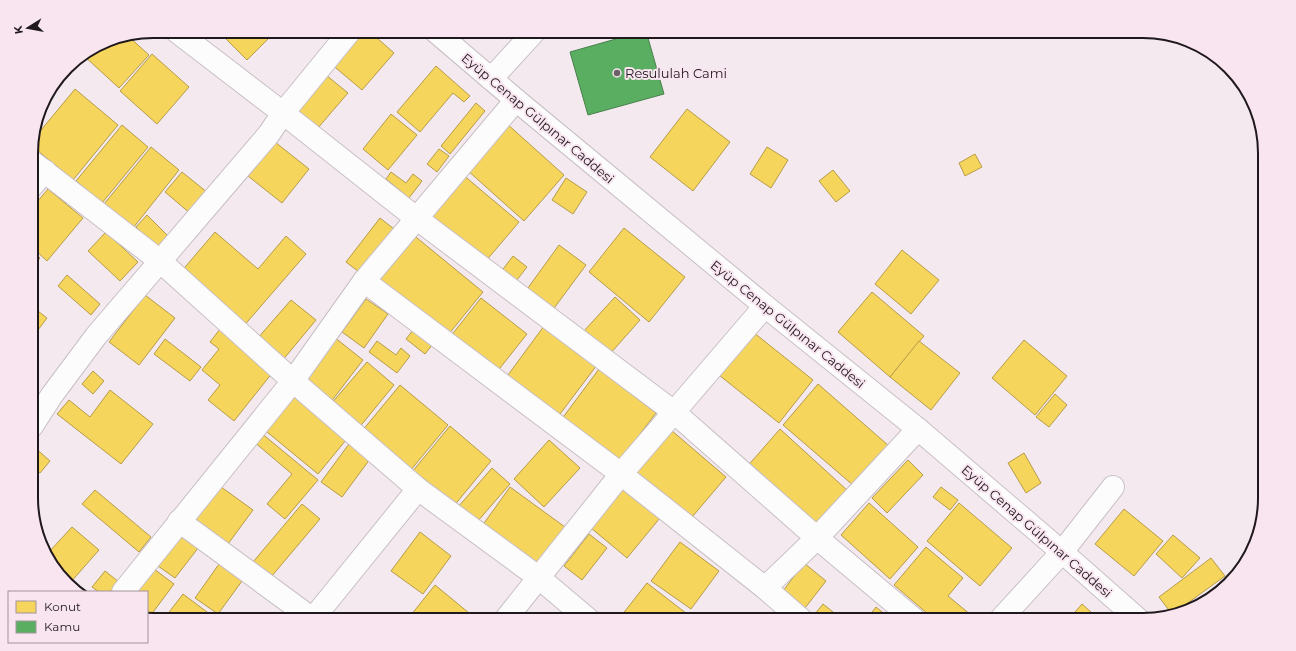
<svg xmlns="http://www.w3.org/2000/svg" width="1296" height="651" font-family="Montserrat,sans-serif">
	<rect width="100%" height="100%" fill="#f4e9ef"/>
	<!-- homes -->
	<g fill="#f6d55c" stroke="#b69c49">
		<path d="M218,31h58l-29,29z"/>
		<path d="M358,31h11l25,22 -32,37 -32,-27z"/>
		<path d="M128,36l21,19 -30,33 -36,-33 24,-15z"/>
		<path d="M152,54l37,33 -32,37 -37,-33z"/>
		<path d="M436,66l34,30 -6,6 -11,-9 -33,39 -23,-20z"/>
		<path d="M326,75l22,18 -31,36 -21,-18z"/>
		<path d="M75,89l43,36 -45,55 -42,-35 1,-4z"/>
		<path d="M476,103l9,8 -35,43 -9,-8z"/>
		<path d="M687,109l43,33 -37,49 -43,-34z"/>
		<path d="M391,114l26,21 -29,35 -25,-21z"/>
		<path d="M506,123l58,52 -40,46 -58,-52z"/>
		<path d="M122,125l26,22 -46,56 -26,-22z"/>
		<path d="M275,142l34,27 -27,34 -34,-27z"/>
		<path d="M151,147l28,23 -46,58 -29,-24z"/>
		<path d="M767,147l21,13 -17,28 -21,-14z"/>
		<path d="M439,149l10,7 -12,16 -10,-8z"/>
		<path d="M975,154l7,13 -17,9 -6,-13z"/>
		<path d="M833,170l17,21 -14,11 -17,-21z"/>
		<path d="M182,172l26,21 -17,21 -26,-22z"/>
		<path d="M391,172l15,11 7,-9 9,7 -13,17 -23,-19z"/>
		<path d="M462,174l57,48 -34,40 -57,-47z"/>
		<path d="M566,178l21,14 -14,22 -21,-14z"/>
		<path d="M48,189l35,29 -36,43 -15,-14 -1,-38z"/>
		<path d="M147,215l24,24 -11,12 -24,-24z"/>
		<path d="M380,218l14,11 -35,43 -13,-10z"/>
		<path d="M624,228l61,49 -36,45 -60,-50z"/>
		<path d="M106,232l32,30 -18,19 -32,-30z"/>
		<path d="M215,232l43,37 28,-33 20,18 -64,74 -62,-55z"/>
		<path d="M411,233l72,59 -35,43 -72,-59z"/>
		<path d="M559,245l27,20 -34,46 -27,-19z"/>
		<path d="M902,250l37,30 -28,34 -36,-30z"/>
		<path d="M32,251l8,7 -8,10z"/>
		<path d="M513,256l14,11 -14,18 -13,-12z"/>
		<path d="M67,275l33,29 -9,11 -33,-29z"/>
		<path d="M872,292l52,44 -34,41 -52,-45z"/>
		<path d="M145,295l30,23 -36,47 -30,-23z"/>
		<path d="M615,297l25,23 -31,35 -26,-23z"/>
		<path d="M481,298l46,36 -31,39 -46,-36z"/>
		<path d="M366,299l22,15 -24,34 -22,-16z"/>
		<path d="M291,300l25,20 -34,41 -25,-22z"/>
		<path d="M34,308l13,10 -15,20v-26z"/>
		<path d="M418,324l19,15 -12,15 -19,-15z"/>
		<path d="M544,326l53,39 -40,53 -52,-39z"/>
		<path d="M220,329l53,43 -39,49 -26,-21 12,-15 -18,-15 17,-21 -9,-7z"/>
		<path d="M753,332l60,48 -34,43 -60,-48z"/>
		<path d="M334,337l29,23 -33,43 -29,-23z"/>
		<path d="M165,339l36,28 -11,14 -36,-27z"/>
		<path d="M1024,340l43,36 -32,39 -43,-37z"/>
		<path d="M377,341l19,14 5,-7 9,8 -13,17 -28,-21z"/>
		<path d="M919,341l41,32 -29,37 -41,-33z"/>
		<path d="M367,362l27,23 -36,44 -28,-24z"/>
		<path d="M599,369l57,44 -38,50 -57,-43z"/>
		<path d="M93,371l11,10 -11,13 -11,-10z"/>
		<path d="M818,384l71,62 -35,40 -71,-61z"/>
		<path d="M400,385l48,40 -38,46 -48,-40z"/>
		<path d="M110,390l43,34 -32,40 -64,-50 12,-14 21,17z"/>
		<path d="M289,393l57,47 -28,34 -57,-47z"/>
		<path d="M1055,394l12,11 -18,22 -13,-10z"/>
		<path d="M450,426l41,35 -38,46 -41,-35z"/>
		<path d="M780,429l68,62 -34,39 -69,-61z"/>
		<path d="M671,430l55,47 -39,46 -55,-48z"/>
		<path d="M260,432l58,48 -33,39 -18,-15 25,-30 -39,-33z"/>
		<path d="M549,440l31,28 -36,39 -30,-28z"/>
		<path d="M349,444l21,15 -28,38 -21,-15z"/>
		<path d="M33,446l17,15 -10,12 -8,-6z"/>
		<path d="M1024,453l17,30 -15,10 -18,-30z"/>
		<path d="M908,460l15,15 -36,38 -15,-15z"/>
		<path d="M492,468l18,16 -33,38 -19,-15z"/>
		<path d="M628,483l36,30 -37,45 -36,-30z"/>
		<path d="M217,484l36,26 -28,38 -36,-26z"/>
		<path d="M510,487l55,40 -29,39 -54,-40z"/>
		<path d="M941,487l17,13 -8,10 -17,-13z"/>
		<path d="M95,490l56,47 -12,15 -57,-48z"/>
		<path d="M869,503l49,44 -28,32 -49,-44z"/>
		<path d="M959,503l53,45 -32,38 -53,-45z"/>
		<path d="M302,504l18,15 -49,58 -18,-15z"/>
		<path d="M1124,509l39,32 -29,35 -39,-32z"/>
		<path d="M72,527l27,23 -29,33 -14,-11 -8,-19z"/>
		<path d="M186,530l16,13 -27,35 -17,-12z"/>
		<path d="M420,532l31,24 -28,38 -32,-23z"/>
		<path d="M589,534l18,14 -25,32 -18,-14z"/>
		<path d="M1173,535l27,23 -18,20 -26,-24z"/>
		<path d="M680,542l39,29 -28,38 -40,-28z"/>
		<path d="M926,547l37,31 -15,18 29,24h-42l-41,-35z"/>
		<path d="M1211,558l14,18 -47,34 -7,3 -12,-16z"/>
		<path d="M804,563l22,18 -21,27 -22,-17z"/>
		<path d="M219,564l23,17 -24,33 -23,-16z"/>
		<path d="M154,569l20,15 -26,35 -1,-27h-11z"/>
		<path d="M105,571l14,11 -8,10h-12l-7,-5z"/>
		<path d="M647,583l44,34 -3,3h-70z"/>
		<path d="M435,585l34,28 -6,7h-56z"/>
		<path d="M183,594l28,21 -4,5h-44z"/>
		<path d="M823,604l20,16h-24l-5,-5z"/>
		<path d="M1082,604l18,16h-32z"/>
		<path d="M876,607l16,13h-26z"/>
	</g>
	<!-- public -->
	<path fill="#5aae61" stroke="#48814c" d="M644,31h2l18,63 -76,21 -18,-63z"/>
	<g fill="none" stroke-linecap="round" stroke-linejoin="round">
		<!-- minor casing -->
		<g stroke="#c7bfc4" stroke-width="24">
			<g id="minor">
				<path d="M176,31l107,82 133,105 258,194 143,126 98,82"/>
				<path d="M435,31l81,69 249,206 153,123 144,123 77,68"/>
				<path d="M491,79l44,-48"/>
				<path d="M31,161l129,100 133,120 125,108 120,88 51,43"/>
				<path d="M31,187l14,-16"/>
				<path d="M364,281l257,193 144,114 37,32"/>
				<path d="M32,426l20,-31 44,-59 173,-202 14,-21 67,-82"/>
				<path d="M179,521l135,99"/>
				<path d="M765,588l52,-50 101,-109"/>
				<path d="M123,592l170,-211 71,-100 152,-181"/>
				<path d="M312,620l106,-131"/>
				<path d="M505,620l116,-146 144,-168"/>
				<path d="M1000,620l62,-68 51,-65"/>
			</g>
		</g>
		<!-- minor -->
		<use href="#minor" stroke="#fdfcfd" stroke-width="22"/>
	</g>
	<!-- markers -->
	<circle fill="#6a6166" stroke="#f8e5f0" stroke-width="1.5" cx="617" cy="73" r="4"/>
	<g text-anchor="middle" dominant-baseline="central" stroke-width="4" stroke-linejoin="round" paint-order="stroke">
		<!-- poi labels -->
		<g font-size="13" fill="#1f181c" stroke="#f8e5f0" text-anchor="start">
			<text x="625" y="73">Resululah Cami</text>
		</g>
		<!-- street labels -->
		<g font-size="13" fill="#1f181c" stroke="#f8e5f0">
			<text transform="translate(538 118) rotate(40)">Eyüp Cenap Gülpınar Caddesi</text>
			<text transform="translate(788 324) rotate(39)">Eyüp Cenap Gülpınar Caddesi</text>
			<text transform="translate(1037 531) rotate(41)">Eyüp Cenap Gülpınar Caddesi</text>
		</g>
	</g>
	<!-- crop -->
	<path d="M0 0H1296V651H0ZM153 38H1143A115 115 0 0 1 1258 153V498A115 115 0 0 1 1143 613H153A115 115 0 0 1 38 498V153A115 115 0 0 1 153 38Z" fill="#f8e5f0" fill-rule="evenodd"/>
	<path fill="none" stroke="#1f181c" stroke-width="2" d="M153 38H1143A115 115 0 0 1 1258 153V498A115 115 0 0 1 1143 613H153A115 115 0 0 1 38 498V153A115 115 0 0 1 153 38Z"/>
	<!-- legend -->
	<rect x="8" y="591" width="140" height="52" fill="#f8e5f0" stroke="#a1939b"/>
	<rect x="16" y="601" width="20" height="12" fill="#f6d55c" stroke="#a1939b"/>
	<text x="44" y="611" font-size="12" fill="#1f181c">Konut</text>
	<rect x="16" y="621" width="20" height="12" fill="#5aae61" stroke="#a1939b"/>
	<text x="44" y="631" font-size="12" fill="#1f181c">Kamu</text>
	<!-- north arrow -->
	<g transform="translate(28 28) rotate(259)" stroke="#f8e5f0" stroke-width="3" paint-order="stroke">
	<path d="M0-3L7 15L0 10L-7 15Z" fill="#1f181c"/>
	<text y="-6" font-size="11" font-weight="bold" text-anchor="middle" fill="#1f181c">K</text>
	</g>
</svg>
